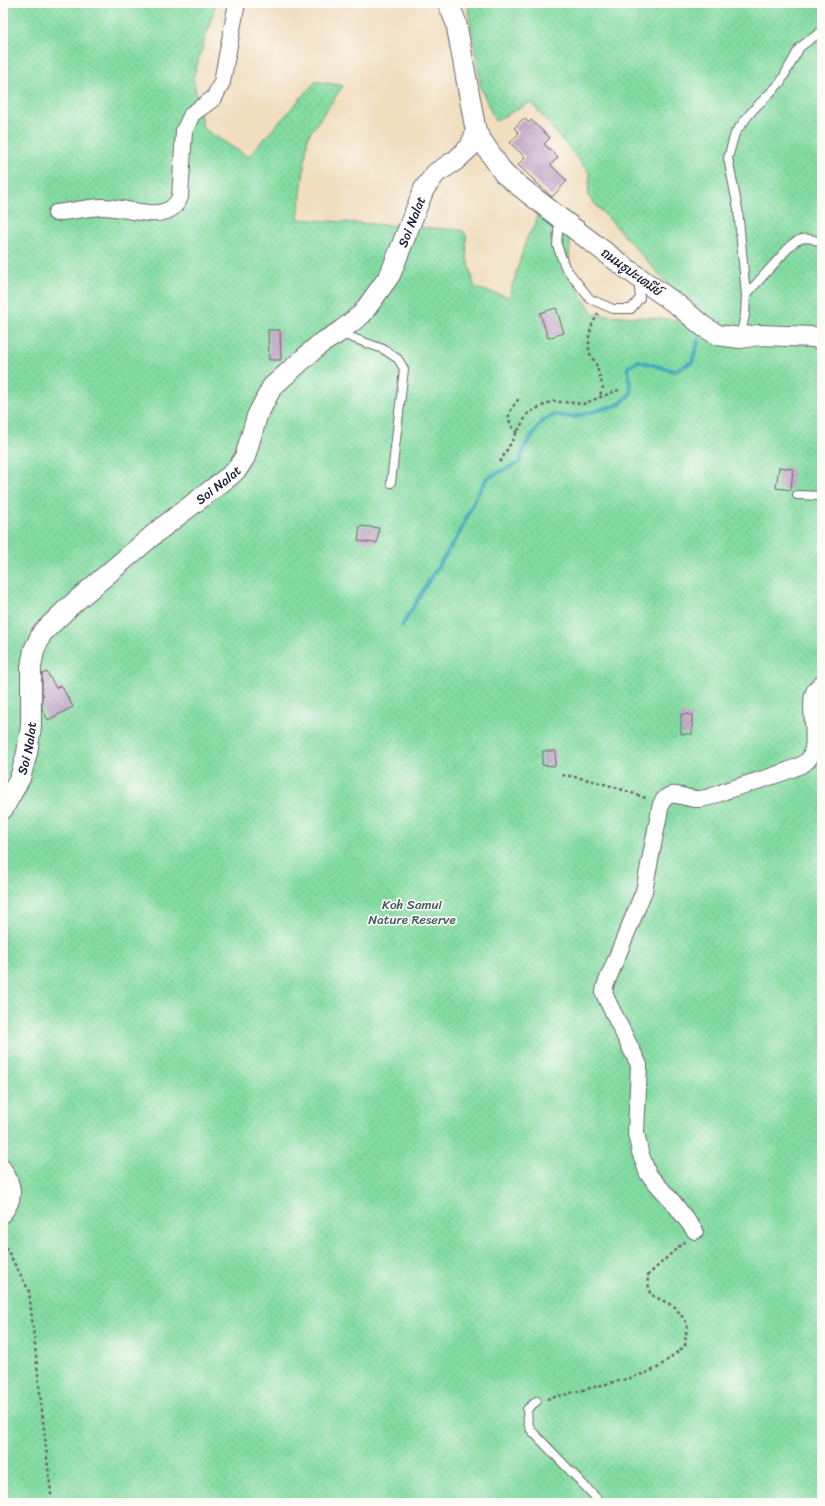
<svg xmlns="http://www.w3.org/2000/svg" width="825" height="1506" font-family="Sriracha,'Playpen Sans Thai',sans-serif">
	<defs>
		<pattern id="park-dots" width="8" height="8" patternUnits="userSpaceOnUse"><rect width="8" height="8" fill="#82dca2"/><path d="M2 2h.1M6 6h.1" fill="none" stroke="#70bc8c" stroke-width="1.8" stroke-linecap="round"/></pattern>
		<pattern id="building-hatch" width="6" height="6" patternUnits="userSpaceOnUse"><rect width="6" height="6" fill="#bc9cc2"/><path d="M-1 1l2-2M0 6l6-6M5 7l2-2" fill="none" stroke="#987f9f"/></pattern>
	</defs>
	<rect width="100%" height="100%" fill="#fdfcf7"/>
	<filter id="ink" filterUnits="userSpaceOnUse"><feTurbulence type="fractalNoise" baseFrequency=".025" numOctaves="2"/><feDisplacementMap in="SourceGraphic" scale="8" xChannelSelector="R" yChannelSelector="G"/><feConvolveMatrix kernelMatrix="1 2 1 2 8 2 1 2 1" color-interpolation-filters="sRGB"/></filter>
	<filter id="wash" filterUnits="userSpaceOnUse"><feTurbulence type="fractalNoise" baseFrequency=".012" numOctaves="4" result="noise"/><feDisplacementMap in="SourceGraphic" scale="16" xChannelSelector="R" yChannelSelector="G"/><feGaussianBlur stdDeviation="0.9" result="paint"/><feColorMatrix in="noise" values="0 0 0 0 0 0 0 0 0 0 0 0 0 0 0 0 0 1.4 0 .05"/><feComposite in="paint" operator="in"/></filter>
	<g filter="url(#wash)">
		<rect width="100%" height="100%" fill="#f1debf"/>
		<!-- park -->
		<path fill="url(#park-dots)" stroke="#527f6e" d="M3,3h213l-23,75 10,50 45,29 68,-76 27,5 -35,50 -10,83 163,11 5,4 1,23 8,31 34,9 18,-60 9,-13 1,-14 34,19 -2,31 4,21 20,33 85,6 16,-16 -27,-21 -79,-87 2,-22 -59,-72 -36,19 -14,-33 -13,-80 4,-5h350v1500h-819z"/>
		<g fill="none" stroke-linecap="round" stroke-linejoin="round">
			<!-- stream -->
			<path stroke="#3ca9bb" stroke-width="4" d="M402,626l26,-44 30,-46 18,-39 11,-19 33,-16 4,-14 18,-27 12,-6 20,2 46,-13 11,-11 -3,-26 10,-6 37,10 17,-9 7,-23"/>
		</g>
		<g id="blocks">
			<!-- building -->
			<g fill="url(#building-hatch)">
				<path d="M524,118l5,5 2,-3 19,18 -6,6 14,13 -7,8 16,16 -15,16 -34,-32 7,-8 -15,-14 9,-10 -5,-5z"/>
				<path d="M556,308l8,25 -16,5 -8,-25z"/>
				<path d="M268,330h12l1,30h-12z"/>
				<path d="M779,467l14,2 -2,21 -15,-2z"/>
				<path d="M360,526l19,2 -2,15 -19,-2z"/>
				<path d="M47,672l9,16 5,-3 12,22 -25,13 -6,-11v-13l2,-1 -2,-3v-18z"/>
				<path d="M681,714l11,1v19h-11z"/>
				<path d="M543,751h13l-1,15 -13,-1z"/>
			</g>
		</g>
	</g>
	<g filter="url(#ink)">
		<use href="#blocks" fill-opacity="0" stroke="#6a6469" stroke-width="1"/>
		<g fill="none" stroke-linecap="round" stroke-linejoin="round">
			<!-- service casing -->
			<g stroke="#6a6469" stroke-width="10">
				<g id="service">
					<path d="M559,219l-2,26 8,22 25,32 23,10h18l9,-11 -2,-18"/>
					<path d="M746,295l46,-51c10,-8 19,-7 30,0"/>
					<path d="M339,333l44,16 15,10 6,10 -13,114"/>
					<path d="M740,337l5,-22 1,-20 -8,-86 -10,-51 7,-25 17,-22 28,-28 20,-36 22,-16"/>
					<path d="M797,495l25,1"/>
					<path d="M537,1401l-10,8 1,14 3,7 70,73"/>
				</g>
			</g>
			<!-- minor casing -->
			<g stroke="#6a6469" stroke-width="18">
				<g id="minor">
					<path d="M56,213c15,-2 30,-5 46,-6 24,-1 66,20 78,-10l4,-66 8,-17 22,-16 8,-16 15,-79"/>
					<path d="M3,1168c10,16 14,30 0,46"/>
					<path d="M695,1231l-22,-29 -25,-28 -8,-22 -4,-19 3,-68 -32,-65 -3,-7 1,-7 39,-95 17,-87c9,-18 23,-4 38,-5 9,0 20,-6 29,-9 24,-8 51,-14 75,-26 20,-10 5,-52 10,-69 1,-5 5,-9 9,-12"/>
				</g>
			</g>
			<!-- tertiary casing -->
			<g stroke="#6a6469" stroke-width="22">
				<g id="tertiary">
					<path d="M448,3l8,19 20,110 28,42 56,44 78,59 41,29 25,21 14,8 22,3 19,-3 55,2 8,3"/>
					<path id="s1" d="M3,809l17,-31 7,-25 4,-27v-59l3,-17 8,-17 27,-26 90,-77 72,-55 7,-7 7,-11 12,-41 15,-29 48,-43 18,-11 24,-19 28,-39 34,-86 12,-16 19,-12 15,-14 6,-15"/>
				</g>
			</g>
			<!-- path -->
			<g stroke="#6a6469" stroke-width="2.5" stroke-dasharray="3 3" stroke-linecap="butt">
				<path d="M598,313l-6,12 -3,11v16l7,12 7,23 -4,11"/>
				<path d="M517,433c-14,-16 -8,-21 3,-36"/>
				<path d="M500,462l28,-49 24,-12 31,3 38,-15"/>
				<path d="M562,775c30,4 57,13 86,24"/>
				<path d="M3,1242l26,49 23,212"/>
				<path d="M547,1399l87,-22 22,-8 29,-23 2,-23 -12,-16 -25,-13 -3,-18 39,-36"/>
			</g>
			<!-- service -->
			<use href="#service" stroke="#fff" stroke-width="8"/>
			<!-- minor -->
			<use href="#minor" stroke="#fff" stroke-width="16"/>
			<!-- tertiary -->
			<use href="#tertiary" stroke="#fff" stroke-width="20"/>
		</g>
	</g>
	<g text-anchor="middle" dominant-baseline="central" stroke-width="3.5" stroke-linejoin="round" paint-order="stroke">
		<!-- street labels -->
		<g font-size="13" fill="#22223b" stroke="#fdfcf7">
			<text stroke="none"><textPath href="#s1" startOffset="750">Soi Nalat</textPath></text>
			<text transform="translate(632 272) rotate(36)">ถนนธูปะเตมีย์</text>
			<text stroke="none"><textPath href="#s1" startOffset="414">Soi Nalat</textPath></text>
			<text stroke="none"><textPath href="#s1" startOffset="66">Soi Nalat</textPath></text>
		</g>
		<!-- park labels -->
		<g font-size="13" fill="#3f5a5a" stroke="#fdfcf7">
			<text x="412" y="904">Koh Samui<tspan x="412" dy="15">Nature Reserve</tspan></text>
		</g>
	</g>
	<!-- margin -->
	<rect width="825" height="1506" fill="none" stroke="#fdfcf7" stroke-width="16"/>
</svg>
